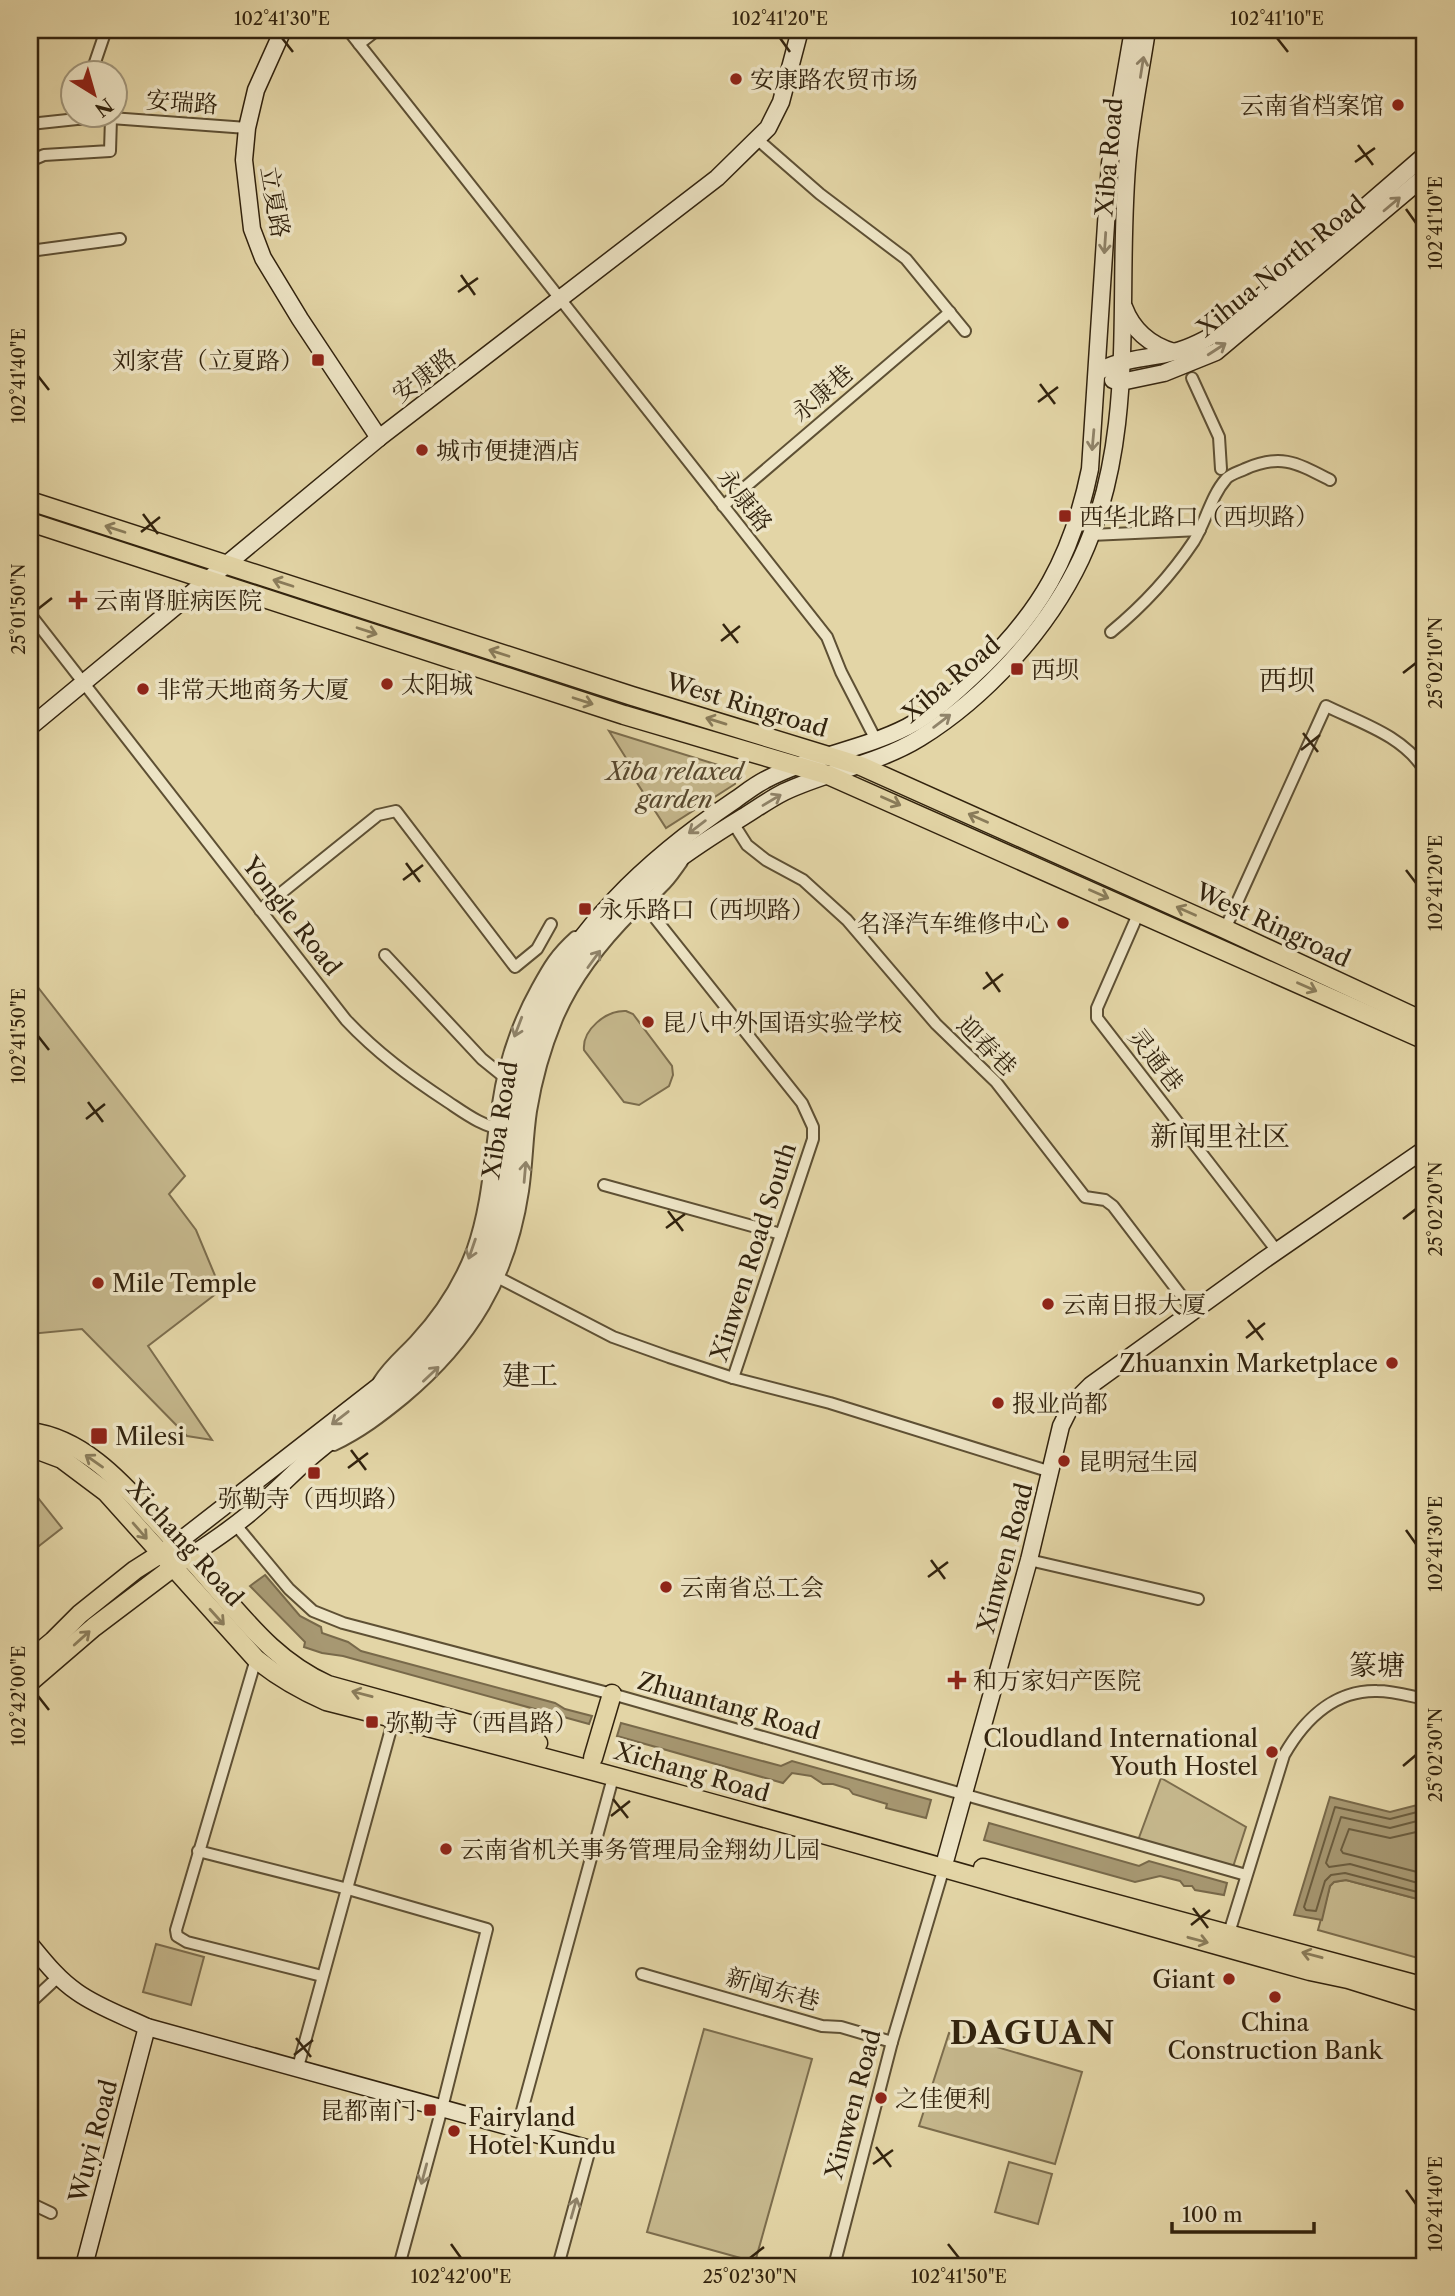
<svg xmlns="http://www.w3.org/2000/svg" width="1455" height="2296" font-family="'Libre Caslon Text','Noto Serif SC',serif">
	<rect width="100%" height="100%" fill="#e3d5a6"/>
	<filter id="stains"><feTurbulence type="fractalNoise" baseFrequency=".00286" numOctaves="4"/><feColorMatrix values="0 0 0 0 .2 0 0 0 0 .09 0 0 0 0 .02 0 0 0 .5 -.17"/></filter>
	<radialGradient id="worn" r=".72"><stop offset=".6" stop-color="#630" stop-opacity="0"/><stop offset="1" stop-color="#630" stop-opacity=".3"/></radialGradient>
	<!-- green -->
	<g fill="#c5b78c" stroke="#7c6d4d" stroke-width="2">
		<path d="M609,731l122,38 5,9 -1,6 -69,44 -43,-67 3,-3z"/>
		<path d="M30,977l155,199 -16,18 27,36 25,60 -73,56 64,94 -25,-4 -105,-107 -52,5z"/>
		<path d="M626,1011l7,3 39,52 1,9 -4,11 -30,19 -15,-3 -40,-52c-2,-20 22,-40 42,-39z"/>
		<path d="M31,1489l31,39 -32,25v-63z"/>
		<path d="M1161,1778l85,49 -14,43 -95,-27z"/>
		<path d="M1346,1880l79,21v59l-107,-30 12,-44 4,-4z"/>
		<path d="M156,1944l48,13 -13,48 -48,-13z"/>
		<path d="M704,2029l108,30 -57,203 -108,-30z"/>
		<path d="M949,2033l133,39 -27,92 -136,-38z"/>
		<path d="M1009,2162l43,12 -14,50 -43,-12z"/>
	</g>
	<!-- water -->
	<g fill="#a79872" stroke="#78694a" stroke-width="2">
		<path d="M265,1575l35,41 21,11 1,6 26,9 13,9 194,52 10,6 27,7 -3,8 -246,-68 -21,-3 -18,-6 1,-5 -55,-56z"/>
		<path d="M621,1723l160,43 11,-5 139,39 -5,18 -40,-10 1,-4 -34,-10 -4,-5 -16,-5h-10l-12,-8 -19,-3 -9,10 -166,-47z"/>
		<path d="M1330,1797l60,15 35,-9v98l-79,-21 -12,2 -4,4 -8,34 -28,-5z"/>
		<path d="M989,1823l150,43 10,-5 78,22 -3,12 -29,-5 -3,-4h-8l-4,-5 -20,-5 -25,6 -151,-42z"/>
	</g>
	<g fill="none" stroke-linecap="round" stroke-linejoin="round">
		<!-- shore -->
		<g stroke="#6c5e40" stroke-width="2">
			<path d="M1425,1810l-35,9 -55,-12 -31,100 2,3 10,1 9,-30 6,-6 14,-2 80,21"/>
			<path d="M1425,1819l-35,9 -49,-11 -15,46 3,4 21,-3 75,21"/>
			<path d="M1425,1830l-35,8 -41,-9 -8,21 2,3 82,21"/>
		</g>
		<!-- street casing -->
		<g stroke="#5e5034" stroke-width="14">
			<g id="street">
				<path d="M348,30l479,607 14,35 35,68"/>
				<path d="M1111,30l22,2"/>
				<path d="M359,44l18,-14"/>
				<path d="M91,74l15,-44"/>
				<path d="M78,116l-1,3 34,-1 136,10"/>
				<path d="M30,124l47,-5"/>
				<path d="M757,139l63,55 86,65 59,72"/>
				<path d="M30,161l14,-6 66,-4 1,-33"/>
				<path d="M30,251l90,-12"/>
				<path d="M1192,378l27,59 2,32"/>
				<path d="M723,506l227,-194"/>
				<path d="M1091,535l109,-5"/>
				<path d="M30,614l316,406c31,33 64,57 102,82 18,12 35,25 58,28"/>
				<path d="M1111,632c34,-28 59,-55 83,-91 12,-20 17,-45 32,-62 4,-5 13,-7 19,-10 36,-16 52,-6 85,11"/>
				<path d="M733,823l14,22 19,15 37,20 44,40 89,104 60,58 89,115 20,3 8,6 80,105"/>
				<path d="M643,903l159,200 11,24v12l-80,239"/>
				<path d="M260,910l118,-95 18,-4 119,156 22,-18 14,-25"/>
				<path d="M1139,912l-42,96v10l180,233"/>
				<path d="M1225,929l101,-223c35,17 78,30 99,65"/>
				<path d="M385,955l97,104 21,17"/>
				<path d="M604,1185l177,49"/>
				<path d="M499,1278l114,59 56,20 64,21 97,25 221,69"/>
				<path d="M379,1381c11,-17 23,-26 36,-40 25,-27 44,-56 57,-90 17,-48 18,-97 26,-147 6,-41 19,-80 39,-116 12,-22 19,-34 38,-51"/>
				<path d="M334,1445c27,-13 48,-29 70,-47 68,-57 106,-120 119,-207 4,-27 4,-53 8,-80 5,-31 14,-63 26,-92 17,-40 46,-77 77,-108 9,-9 20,-15 28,-24 8,-7 14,-17 20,-25"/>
				<path d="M235,1524l54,65 24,22 30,12 269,71 634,181"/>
				<path d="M1029,1560l169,39"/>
				<path d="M256,1659l-80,271 1,6 10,6 135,34"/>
				<path d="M198,1851l150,38 139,40 -45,179 -43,158"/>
				<path d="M1229,1933l55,-178c20,-35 50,-65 93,-64 16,0 33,5 48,8"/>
				<path d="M642,1974l180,52 19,1 51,15"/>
				<path d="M30,2003l28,-26"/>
				<path d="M298,2067l96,-349"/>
				<path d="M517,2129l97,-355"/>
				<path d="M30,2203l21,10"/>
				<path d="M558,2266l32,-117"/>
				<path d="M834,2266l58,-224 53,-178"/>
			</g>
		</g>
		<!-- secondary casing -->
		<g stroke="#32230e" stroke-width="19">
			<g id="secondary">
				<path d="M283,30l-27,60 -9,38 -3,32 8,69 11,29 37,61 79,119"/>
				<path d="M1124,307c9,24 26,38 50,45"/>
				<path d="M1098,372c22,-14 51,-13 76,-20 19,-5 35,-14 51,-24l200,-173"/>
				<path d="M1113,380l8,2 43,-9 52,-21 209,-176"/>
				<path d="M30,727l349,-289 338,-260 51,-50 13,-26 19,-72"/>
				<path d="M177,1543l221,-172c58,-53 90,-108 101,-187 5,-35 6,-72 15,-107 16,-67 53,-128 100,-177 36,-38 78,-71 121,-100 10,-7 20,-15 30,-20 45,-24 97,-30 142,-53 25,-13 47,-33 67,-52 66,-61 98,-118 116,-206l20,-306 23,-133"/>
				<path d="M189,1557c27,-18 55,-37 78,-59 15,-13 28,-27 43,-40 79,-67 157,-107 190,-215 13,-44 14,-89 20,-134 10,-65 37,-125 79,-176 38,-48 92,-84 144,-116 13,-8 27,-18 41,-25 44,-21 94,-28 136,-54 66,-41 128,-109 161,-179 59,-127 34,-269 47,-404 4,-42 13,-84 19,-125"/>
				<path d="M946,1858l83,-298 32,-134 11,-22 19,-19 173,-125 161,-111"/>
				<path d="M30,1944c14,17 28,35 47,48 21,15 47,24 70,35l443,122"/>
				<path d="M84,2266l63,-239"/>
			</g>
		</g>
		<!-- primary casing -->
		<g stroke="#32230e" stroke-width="21">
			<g id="primary">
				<path d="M30,501l602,195 229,70 364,163 200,93"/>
				<path d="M30,522l594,193 204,60 597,265"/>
				<path d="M30,1432c50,6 89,47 121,83 21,23 41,45 61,68 36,41 65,79 116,102l210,58"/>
				<path d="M30,1447l32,12 44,33 150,167c22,18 43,30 70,42 330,83 656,179 984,270l38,8 77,24"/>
				<path d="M30,1660l23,-19 27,-27 55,-44 33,-21"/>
				<path d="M30,1682l64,-55 86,-65"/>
				<path d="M593,1758l19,-64"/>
				<path d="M983,1868l442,119"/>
			</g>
		</g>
		<!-- street -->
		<use href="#street" stroke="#ede4c5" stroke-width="10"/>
		<!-- secondary -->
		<use href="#secondary" stroke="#ede4c5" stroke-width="16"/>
		<!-- primary -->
		<use href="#primary" stroke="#e3d5a6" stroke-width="18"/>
	</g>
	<!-- one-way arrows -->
	<defs><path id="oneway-shaft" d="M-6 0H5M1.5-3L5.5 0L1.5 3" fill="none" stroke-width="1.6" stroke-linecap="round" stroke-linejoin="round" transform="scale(1.75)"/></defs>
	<g stroke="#90846a">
		<use href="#oneway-shaft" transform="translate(1142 67) rotate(-81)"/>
		<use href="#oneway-shaft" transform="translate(1392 204) rotate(-40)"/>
		<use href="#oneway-shaft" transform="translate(1105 243) rotate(94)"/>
		<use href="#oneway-shaft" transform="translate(1217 349) rotate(-33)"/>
		<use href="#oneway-shaft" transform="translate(1093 440) rotate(95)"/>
		<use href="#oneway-shaft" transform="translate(942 721) rotate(-37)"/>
		<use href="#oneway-shaft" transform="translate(772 800) rotate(-31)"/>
		<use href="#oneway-shaft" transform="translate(697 827) rotate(143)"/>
		<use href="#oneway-shaft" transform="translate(594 959) rotate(-54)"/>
		<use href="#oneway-shaft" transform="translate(518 1027) rotate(111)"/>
		<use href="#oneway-shaft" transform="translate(525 1172) rotate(-85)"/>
		<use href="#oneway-shaft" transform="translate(472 1249) rotate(109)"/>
		<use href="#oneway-shaft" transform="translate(431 1374) rotate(-43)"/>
		<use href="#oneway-shaft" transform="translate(340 1418) rotate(142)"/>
		<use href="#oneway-shaft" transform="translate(424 2174) rotate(105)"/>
		<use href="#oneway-shaft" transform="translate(574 2208) rotate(-74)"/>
	</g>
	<g stroke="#8a7c5a">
		<use href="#oneway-shaft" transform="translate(115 529) rotate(-162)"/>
		<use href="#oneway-shaft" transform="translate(283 583) rotate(-162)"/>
		<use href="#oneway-shaft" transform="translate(367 631) rotate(18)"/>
		<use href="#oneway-shaft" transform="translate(499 653) rotate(-162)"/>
		<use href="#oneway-shaft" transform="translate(583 701) rotate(18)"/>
		<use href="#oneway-shaft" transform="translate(716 721) rotate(-163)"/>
		<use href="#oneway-shaft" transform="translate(891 801) rotate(24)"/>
		<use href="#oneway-shaft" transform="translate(978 818) rotate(-156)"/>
		<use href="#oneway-shaft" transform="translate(1099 894) rotate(24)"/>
		<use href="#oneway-shaft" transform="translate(1186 911) rotate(-156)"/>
		<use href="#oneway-shaft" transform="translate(1307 987) rotate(24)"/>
		<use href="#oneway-shaft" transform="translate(94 1461) rotate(-145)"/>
		<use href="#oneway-shaft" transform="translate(140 1531) rotate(49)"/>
		<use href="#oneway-shaft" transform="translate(217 1617) rotate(48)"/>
		<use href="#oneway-shaft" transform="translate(82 1638) rotate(-42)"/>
		<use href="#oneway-shaft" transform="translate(362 1694) rotate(-165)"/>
		<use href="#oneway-shaft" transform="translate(1198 1940) rotate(15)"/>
		<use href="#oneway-shaft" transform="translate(1312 1955) rotate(-165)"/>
	</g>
	<!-- ticks -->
	<path fill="none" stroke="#32230e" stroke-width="2.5" d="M282,38l11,14M780,38l10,14M1277,38l11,14M1358,145l15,20M1355,162l20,-14M1406,209l10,14M461,275l14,20M458,292l20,-14M38,376l11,14M1040,384l15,20M1038,402l20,-15M143,514l15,20M141,532l19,-15M38,609l14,-11M723,624l15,19M721,641l19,-15M1403,673l13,-10M1303,733l15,19M1301,750l19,-15M406,863l14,19M1406,870l10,13M403,880l20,-15M986,972l14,20M983,989l20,-15M38,1036l11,14M88,1102l15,20M86,1119l19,-15M668,1211l15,20M1403,1219l13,-10M666,1228l19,-14M1248,1320l15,20M1246,1338l19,-15M351,1450l15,20M348,1468l20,-15M1406,1530l10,14M931,1560l14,19M928,1577l20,-15M38,1696l11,14M1403,1766l13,-11M613,1799l15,19M611,1816l19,-15M1193,1908l15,20M1191,1925l19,-15M296,2038l15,19M294,2055l19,-15M876,2147l15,20M873,2164l20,-14M1406,2190l10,14M451,2244l10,14M948,2244l11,14M750,2258l14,-11"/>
	<!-- markers -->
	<g fill="#8f2418" stroke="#ede4c5" stroke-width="2.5">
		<circle cx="736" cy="79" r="7"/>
		<circle cx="1398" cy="105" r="7"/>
		<rect x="311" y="353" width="14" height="14" rx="3.5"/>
		<circle cx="422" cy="450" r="7"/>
		<rect x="1058" y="509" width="14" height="14" rx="3.5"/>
		<path d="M74.5 589.5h7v7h7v7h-7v7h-7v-7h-7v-7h7z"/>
		<rect x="1010" y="662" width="14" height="14" rx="3.5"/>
		<circle cx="387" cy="684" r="7"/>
		<circle cx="143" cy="689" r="7"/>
		<rect x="578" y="902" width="14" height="14" rx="3.5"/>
		<circle cx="1063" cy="923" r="7"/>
		<circle cx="648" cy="1022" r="7"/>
		<circle cx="98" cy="1283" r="7"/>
		<circle cx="1048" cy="1304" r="7"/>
		<circle cx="1392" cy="1363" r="7"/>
		<circle cx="998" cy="1403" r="7"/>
		<rect x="90" y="1427" width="18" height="18" rx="3.5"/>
		<circle cx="1064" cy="1461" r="7"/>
		<rect x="307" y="1466" width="14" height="14" rx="3.5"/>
		<circle cx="666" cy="1587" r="7"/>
		<path d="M953.5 1669.5h7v7h7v7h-7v7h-7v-7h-7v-7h7z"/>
		<rect x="365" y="1715" width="14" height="14" rx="3.5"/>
		<circle cx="1272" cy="1752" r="7"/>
		<circle cx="446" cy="1849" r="7"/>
		<circle cx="1229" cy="1979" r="7"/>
		<circle cx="1275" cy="1997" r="7"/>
		<circle cx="881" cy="2098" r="7"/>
		<rect x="423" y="2103" width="14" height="14" rx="3.5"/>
		<circle cx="454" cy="2131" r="7"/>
	</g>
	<g text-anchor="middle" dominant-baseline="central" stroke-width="7" stroke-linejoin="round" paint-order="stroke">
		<!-- poi labels -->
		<g font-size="24" fill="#32230e" stroke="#ede4c5" text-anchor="start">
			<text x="750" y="79">安康路农贸市场</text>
			<text x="1384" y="105" text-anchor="end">云南省档案馆</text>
			<text x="304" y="360" text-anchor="end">刘家营（立夏路）</text>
			<text x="436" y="450">城市便捷酒店</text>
			<text x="1079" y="516">西华北路口（西坝路）</text>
			<text x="94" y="600">云南肾脏病医院</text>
			<text x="1031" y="669">西坝</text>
			<text x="401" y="684">太阳城</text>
			<text x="157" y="689">非常天地商务大厦</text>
			<text x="599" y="909">永乐路口（西坝路）</text>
			<text x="1049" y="923" text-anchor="end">名泽汽车维修中心</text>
			<text x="662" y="1022">昆八中外国语实验学校</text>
			<text x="112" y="1283">Mile Temple</text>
			<text x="1062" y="1304">云南日报大厦</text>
			<text x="1378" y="1363" text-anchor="end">Zhuanxin Marketplace</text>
			<text x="1012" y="1403">报业尚都</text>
			<text x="115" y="1436">Milesi</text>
			<text x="1078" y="1461">昆明冠生园</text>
			<text x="314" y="1498" text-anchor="middle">弥勒寺（西坝路）</text>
			<text x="680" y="1587">云南省总工会</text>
			<text x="973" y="1680">和万家妇产医院</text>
			<text x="386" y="1722">弥勒寺（西昌路）</text>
			<text x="1258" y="1738" text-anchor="end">Cloudland International<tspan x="1258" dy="28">Youth Hostel</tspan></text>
			<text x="460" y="1849">云南省机关事务管理局金翔幼儿园</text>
			<text x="1215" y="1979" text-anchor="end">Giant</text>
			<text x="1275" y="2022" text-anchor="middle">China<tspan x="1275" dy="28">Construction Bank</tspan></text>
			<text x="895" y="2098">之佳便利</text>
			<text x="416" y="2110" text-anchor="end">昆都南门</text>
			<text x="468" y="2117">Fairyland<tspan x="468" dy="28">Hotel Kundu</tspan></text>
		</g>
		<!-- street labels -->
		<g font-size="24" fill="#32230e" stroke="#ede4c5">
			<text transform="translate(182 102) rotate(4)">安瑞路</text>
			<text transform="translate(1109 157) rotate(-85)">Xiba Road</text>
			<text transform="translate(275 202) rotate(80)">立夏路</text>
			<text transform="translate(1281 266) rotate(-39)">Xihua North Road</text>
			<text transform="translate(424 375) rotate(-37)">安康路</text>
			<text transform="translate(822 393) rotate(-41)">永康巷</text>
			<text transform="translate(745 500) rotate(52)">永康路</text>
			<text transform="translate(951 679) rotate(-40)">Xiba Road</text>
			<text transform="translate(747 705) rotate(17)">West Ringroad</text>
			<text transform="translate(292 916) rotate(52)">Yongle Road</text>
			<text transform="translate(1273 925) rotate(25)">West Ringroad</text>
			<text transform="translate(987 1046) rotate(45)">迎春巷</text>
			<text transform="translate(1156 1060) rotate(52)">灵通巷</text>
			<text transform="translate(500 1120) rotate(-81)">Xiba Road</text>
			<text transform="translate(753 1252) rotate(-72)">Xinwen Road South</text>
			<text transform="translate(185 1543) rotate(48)">Xichang Road</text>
			<text transform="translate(1005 1558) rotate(-75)">Xinwen Road</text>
			<text transform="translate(729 1706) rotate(16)">Zhuantang Road</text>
			<text transform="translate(692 1772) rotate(16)">Xichang Road</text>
			<text transform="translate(773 1989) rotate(16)">新闻东巷</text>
			<text transform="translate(853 2104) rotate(-75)">Xinwen Road</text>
			<text transform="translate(93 2141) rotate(-75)">Wuyi Road</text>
		</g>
		<!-- park labels -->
		<g font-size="24" font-style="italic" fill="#57482e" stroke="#ede4c5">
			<text x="675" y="771">Xiba relaxed<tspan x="675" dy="28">garden</tspan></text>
		</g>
		<!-- quarter labels -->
		<g font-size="28" fill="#32230e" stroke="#ede4c5">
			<text x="1287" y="680">西坝</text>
			<text x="1220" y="1136">新闻里社区</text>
			<text x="530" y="1375">建工</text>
			<text x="1377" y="1665">篆塘</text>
		</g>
		<!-- district labels -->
		<g font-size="32" font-weight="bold" letter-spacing="2" fill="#32230e" stroke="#ede4c5">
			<text x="1033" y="2032">DAGUAN</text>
		</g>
	</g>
	<!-- margin -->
	<rect width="1455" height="2296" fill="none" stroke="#e3d5a6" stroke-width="77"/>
	<!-- north arrow -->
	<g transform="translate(94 94) rotate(143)"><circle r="33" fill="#ede4c5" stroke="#a2977c" stroke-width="2"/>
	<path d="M0-5L12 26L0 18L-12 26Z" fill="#8f2418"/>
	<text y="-10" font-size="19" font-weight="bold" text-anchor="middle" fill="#32230e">N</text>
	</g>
	<!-- scale -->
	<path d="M1172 2222v10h142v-10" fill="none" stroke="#32230e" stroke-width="3.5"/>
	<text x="1182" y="2222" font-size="21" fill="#32230e" stroke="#ede4c5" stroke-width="5" paint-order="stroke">100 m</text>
	<rect x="38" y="38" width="1378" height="2220" fill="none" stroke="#32230e" stroke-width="2.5"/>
	<g font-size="18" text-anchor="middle" fill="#32230e">
		<text x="282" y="25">102°41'30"E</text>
		<text x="780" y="25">102°41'20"E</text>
		<text x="1277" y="25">102°41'10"E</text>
		<text transform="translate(1436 223) rotate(-90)" y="6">102°41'10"E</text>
		<text transform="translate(19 376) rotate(-90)" y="6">102°41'40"E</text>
		<text transform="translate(19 609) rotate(-90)" y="6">25°01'50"N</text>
		<text transform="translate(1436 663) rotate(-90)" y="6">25°02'10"N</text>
		<text transform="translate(1436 883) rotate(-90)" y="6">102°41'20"E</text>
		<text transform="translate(19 1036) rotate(-90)" y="6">102°41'50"E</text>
		<text transform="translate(1436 1209) rotate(-90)" y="6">25°02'20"N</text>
		<text transform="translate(1436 1544) rotate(-90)" y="6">102°41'30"E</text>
		<text transform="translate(19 1696) rotate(-90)" y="6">102°42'00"E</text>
		<text transform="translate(1436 1755) rotate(-90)" y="6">25°02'30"N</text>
		<text transform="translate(1436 2204) rotate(-90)" y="6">102°41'40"E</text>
		<text x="461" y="2283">102°42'00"E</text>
		<text x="750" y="2283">25°02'30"N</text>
		<text x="959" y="2283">102°41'50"E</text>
	</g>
	<rect width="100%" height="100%" filter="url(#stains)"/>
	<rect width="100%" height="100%" fill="url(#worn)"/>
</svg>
